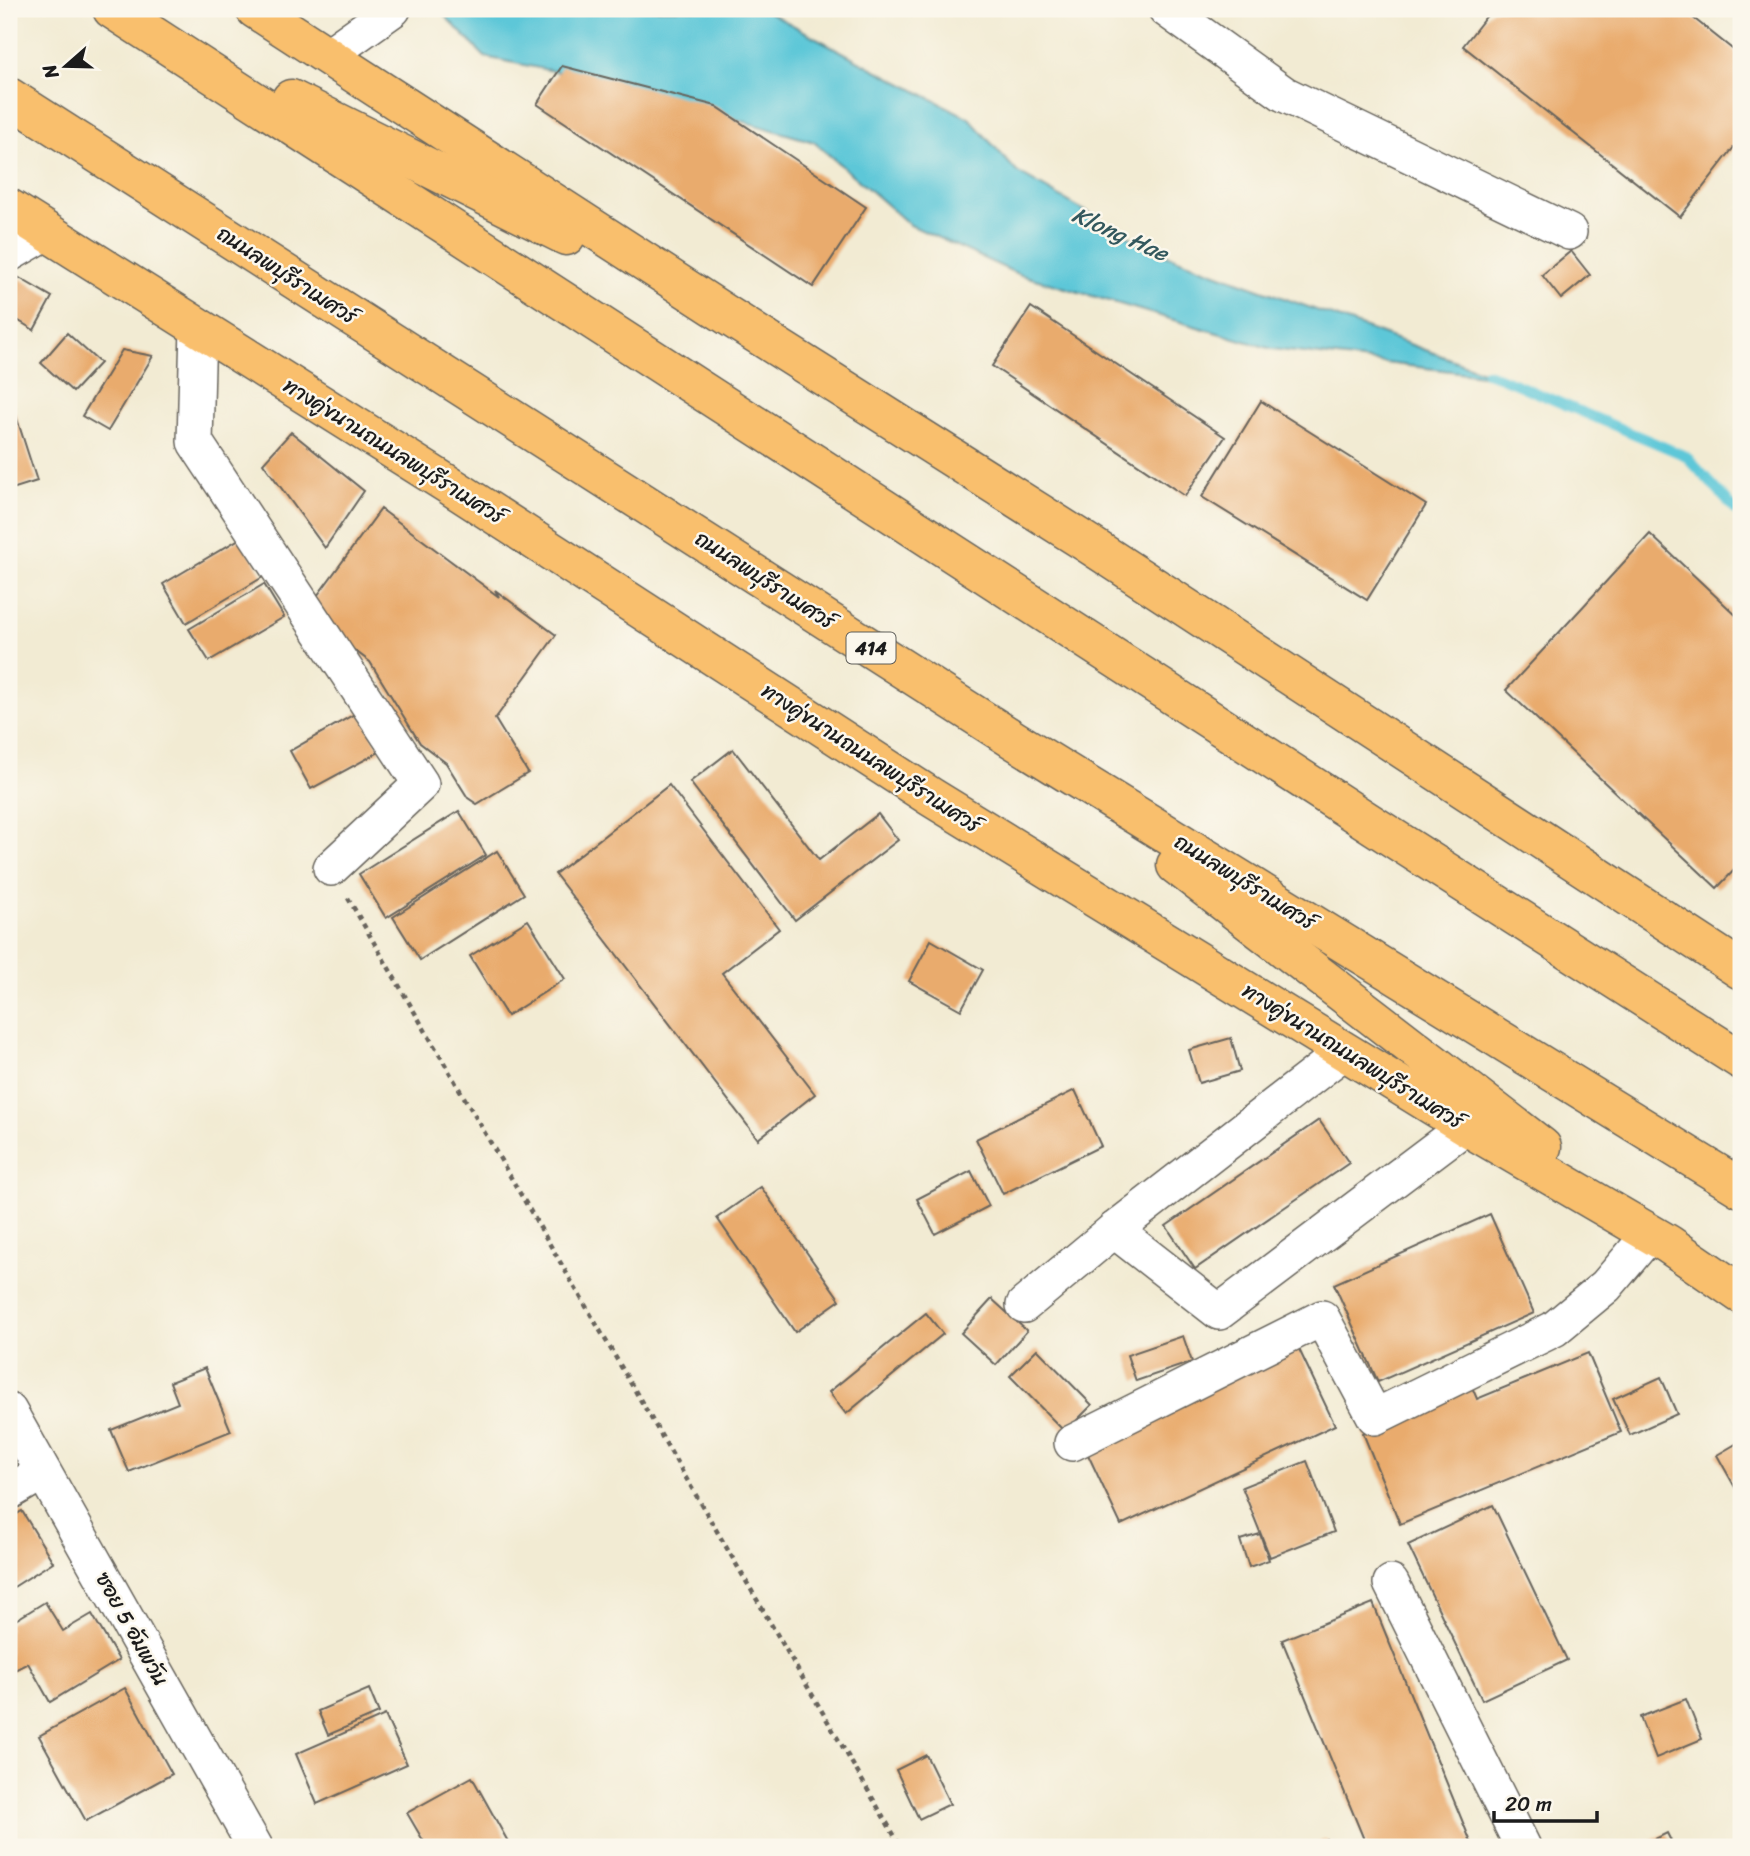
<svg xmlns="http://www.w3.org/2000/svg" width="1750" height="1856" font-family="Sriracha,'Playpen Sans Thai',sans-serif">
	<rect width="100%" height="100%" fill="#fbf7ec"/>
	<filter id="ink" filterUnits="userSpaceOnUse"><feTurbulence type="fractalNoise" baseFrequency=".0143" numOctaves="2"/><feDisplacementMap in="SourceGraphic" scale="14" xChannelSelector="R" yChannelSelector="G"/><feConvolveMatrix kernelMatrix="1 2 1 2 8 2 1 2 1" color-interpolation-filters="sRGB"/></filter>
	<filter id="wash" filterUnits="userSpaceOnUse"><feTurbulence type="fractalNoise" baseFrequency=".00686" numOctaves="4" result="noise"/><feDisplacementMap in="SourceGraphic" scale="28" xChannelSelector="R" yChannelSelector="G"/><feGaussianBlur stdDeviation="1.57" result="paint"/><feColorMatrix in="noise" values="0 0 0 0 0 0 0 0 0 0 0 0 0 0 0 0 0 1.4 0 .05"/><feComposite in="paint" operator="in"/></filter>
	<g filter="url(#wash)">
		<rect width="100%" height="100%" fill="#f2ebd3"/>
		<!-- water -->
		<path fill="#5dc7d8" stroke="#3c727a" stroke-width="2" d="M438,9h325l109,59 97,50 48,54 136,78 346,127 -227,-28 -254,-75 -108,-49 -96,-83 -198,-58 -131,-27z"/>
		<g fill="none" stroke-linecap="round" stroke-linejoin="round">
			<!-- stream -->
			<path stroke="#5dc7d8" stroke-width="10" d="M1486,373l13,4 187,79 55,60"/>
		</g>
		<g id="blocks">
			<!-- building -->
			<g fill="#e9ab6d">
				<path d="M1492,9h190l59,47v82l-61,79 -217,-171z"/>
				<path d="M562,66l154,40 150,101 -53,80 -276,-183z"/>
				<path d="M1571,251l19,24 -29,24 -19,-24z"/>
				<path d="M9,272l43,25 -18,33 -25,-15z"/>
				<path d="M1031,307l194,130 -40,59 -193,-130z"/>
				<path d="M67,333l33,30 -27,29 -32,-29z"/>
				<path d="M122,350l31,6 -45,75 -26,-15z"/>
				<path d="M9,394l28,87 -28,9z"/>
				<path d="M1261,401l165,104 -59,95 -165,-103z"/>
				<path d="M291,432l73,59 -39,57 -62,-85z"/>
				<path d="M381,509l118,88 -4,-7 61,45 -61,84 33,54 -51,31 -9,-6 -22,-35 -26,-20 -50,-81 -49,-37 -12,-18z"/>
				<path d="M1650,534l91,86v243l-24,25 -211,-198z"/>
				<path d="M241,538l22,39 -77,46 -23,-39z"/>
				<path d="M264,584l20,33 -75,44 -20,-32z"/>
				<path d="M360,711l21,40 -70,38 -21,-38z"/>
				<path d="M733,749l86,111 59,-46 20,26 -103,80 -105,-138z"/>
				<path d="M669,785l110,144 -57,44 93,121 -57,45 -203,-265z"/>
				<path d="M459,811l27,44 -100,63 -27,-44z"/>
				<path d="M497,851l27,43 -104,66 -27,-43z"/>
				<path d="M528,920l37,59 -58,37 -37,-60z"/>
				<path d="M931,940l52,30 -22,40 -52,-29z"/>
				<path d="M1231,1038l9,33 -41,12 -10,-33z"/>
				<path d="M1075,1090l26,56 -98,48 -27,-55z"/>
				<path d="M1319,1120l30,43 -154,106 -29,-43z"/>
				<path d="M971,1171l18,35 -54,28 -18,-35z"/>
				<path d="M761,1187l79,113 -45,32 -78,-114z"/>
				<path d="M1490,1214l44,99 -156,69 -44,-98z"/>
				<path d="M992,1299l35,32 -31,34 -35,-32z"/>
				<path d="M926,1313l17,21 -97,80 -17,-22z"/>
				<path d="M1183,1336l9,26 -56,19 -9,-26z"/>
				<path d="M1297,1345l38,80 -214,100 -38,-81z"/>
				<path d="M1037,1349l55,56 -27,27 -55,-56z"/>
				<path d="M1588,1353l33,79 -221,92 -37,-91 109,-46 5,12z"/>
				<path d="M205,1368l26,63 -102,41 -18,-42 67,-27 -8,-21z"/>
				<path d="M1661,1377l16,37 -47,21 -17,-36z"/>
				<path d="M1741,1441v57l-24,-43z"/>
				<path d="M1307,1461l27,71 -64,25 -28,-70z"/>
				<path d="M1493,1505l74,155 -85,40 -74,-155z"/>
				<path d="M22,1511l31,51 -44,28v-71z"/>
				<path d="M1260,1534l9,26 -20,7 -9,-27z"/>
				<path d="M45,1602l18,29 29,-17 27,46 -69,42 -22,-39 -17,9 -2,-3v-45z"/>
				<path d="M1373,1603l100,244h-106l-85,-207z"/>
				<path d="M125,1688l47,86 -86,47 -47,-85z"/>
				<path d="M369,1689l10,24 -51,22 -10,-24z"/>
				<path d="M1686,1699l16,40 -46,19 -16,-41z"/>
				<path d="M385,1715l22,49 -90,40 -21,-50z"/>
				<path d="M926,1755l24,49 -31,15 -23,-49z"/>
				<path d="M472,1777l39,70h-84l-20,-34z"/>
				<path d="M1667,1833l7,14h-35z"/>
				<path d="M1326,1839l4,8h-20z"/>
			</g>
		</g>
	</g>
	<g filter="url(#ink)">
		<use href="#blocks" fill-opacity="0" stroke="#67645c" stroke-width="2"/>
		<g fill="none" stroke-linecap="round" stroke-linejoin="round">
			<!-- minor casing -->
			<g stroke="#67645c" stroke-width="38">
				<g id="minor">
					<path d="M1166,9l118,85 285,138"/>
					<path d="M327,56l66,-47"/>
					<path d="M9,254l38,-22"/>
					<path d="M198,327l-3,115 226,342 -90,84"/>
					<path d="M1345,1051l-231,179 105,82 247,-186"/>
					<path d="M1024,1305l90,-75"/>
					<path d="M9,1411l246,436"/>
					<path d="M1072,1443l250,-125 53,99 179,-88 52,-43 43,-51"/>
					<path d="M9,1492l34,-20"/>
					<path d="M1391,1583l132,264"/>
				</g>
			</g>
			<!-- major casing -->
			<g stroke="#67645c" stroke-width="41">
				<g id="major">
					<path d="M112,9l1264,818 365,233"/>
					<path d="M255,9l475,308 357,226 654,427"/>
					<path d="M9,97l1005,643 727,448"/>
					<path d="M291,99l275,137"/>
					<path d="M9,208l440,277 482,312 535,329 202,118 73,50"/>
					<path d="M1176,865l366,282"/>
				</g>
			</g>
			<!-- path -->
			<path stroke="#67645c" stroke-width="4.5" stroke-dasharray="5 5" stroke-linecap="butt" d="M348,898l553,949"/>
			<!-- minor -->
			<use href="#minor" stroke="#fff" stroke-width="35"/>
			<!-- major -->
			<use href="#major" stroke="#f9bf6d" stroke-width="38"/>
		</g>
	</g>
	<g text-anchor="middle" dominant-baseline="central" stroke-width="5" stroke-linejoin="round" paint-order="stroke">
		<!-- shield labels -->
		<rect fill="#fbf7ec" stroke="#5f5e5a" stroke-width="2" x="846.5" y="632.5" width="49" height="31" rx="5"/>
		<g font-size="19" font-weight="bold" fill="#1c1c1c">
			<text x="871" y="648">414</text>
		</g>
		<!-- street labels -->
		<g font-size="21" fill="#1c1c1c" stroke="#fbf7ec">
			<text transform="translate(287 275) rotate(33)">ถนนลพบุรีราเมศวร์</text>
			<text transform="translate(394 451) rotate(32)">ทางคู่ขนานถนนลพบุรีราเมศวร์</text>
			<text transform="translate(765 580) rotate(33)">ถนนลพบุรีราเมศวร์</text>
			<text transform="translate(871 758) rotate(33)">ทางคู่ขนานถนนลพบุรีราเมศวร์</text>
			<text transform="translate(1245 882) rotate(32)">ถนนลพบุรีราเมศวร์</text>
			<text transform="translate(1353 1056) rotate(32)">ทางคู่ขนานถนนลพบุรีราเมศวร์</text>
			<text transform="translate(132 1629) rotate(61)">ซอย 5 อัมพวัน</text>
		</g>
		<!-- water labels -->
		<g font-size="23" font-style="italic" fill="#33585e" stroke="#fbf7ec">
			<text transform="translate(1120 234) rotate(24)">Klong Hae</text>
		</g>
	</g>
	<!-- margin -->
	<rect width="1750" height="1856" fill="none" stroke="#fbf7ec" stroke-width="35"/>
	<!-- north arrow -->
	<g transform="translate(66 66) rotate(250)" stroke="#fbf7ec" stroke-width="5" paint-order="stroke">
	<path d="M0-5L12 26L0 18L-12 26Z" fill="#1c1c1c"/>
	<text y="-10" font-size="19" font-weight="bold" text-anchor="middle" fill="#1c1c1c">N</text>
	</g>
	<!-- scale -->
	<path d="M1494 1811v10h103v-10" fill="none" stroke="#1c1c1c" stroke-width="3.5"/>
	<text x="1505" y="1811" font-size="21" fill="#1c1c1c" stroke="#fbf7ec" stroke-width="5" paint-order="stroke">20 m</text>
</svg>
